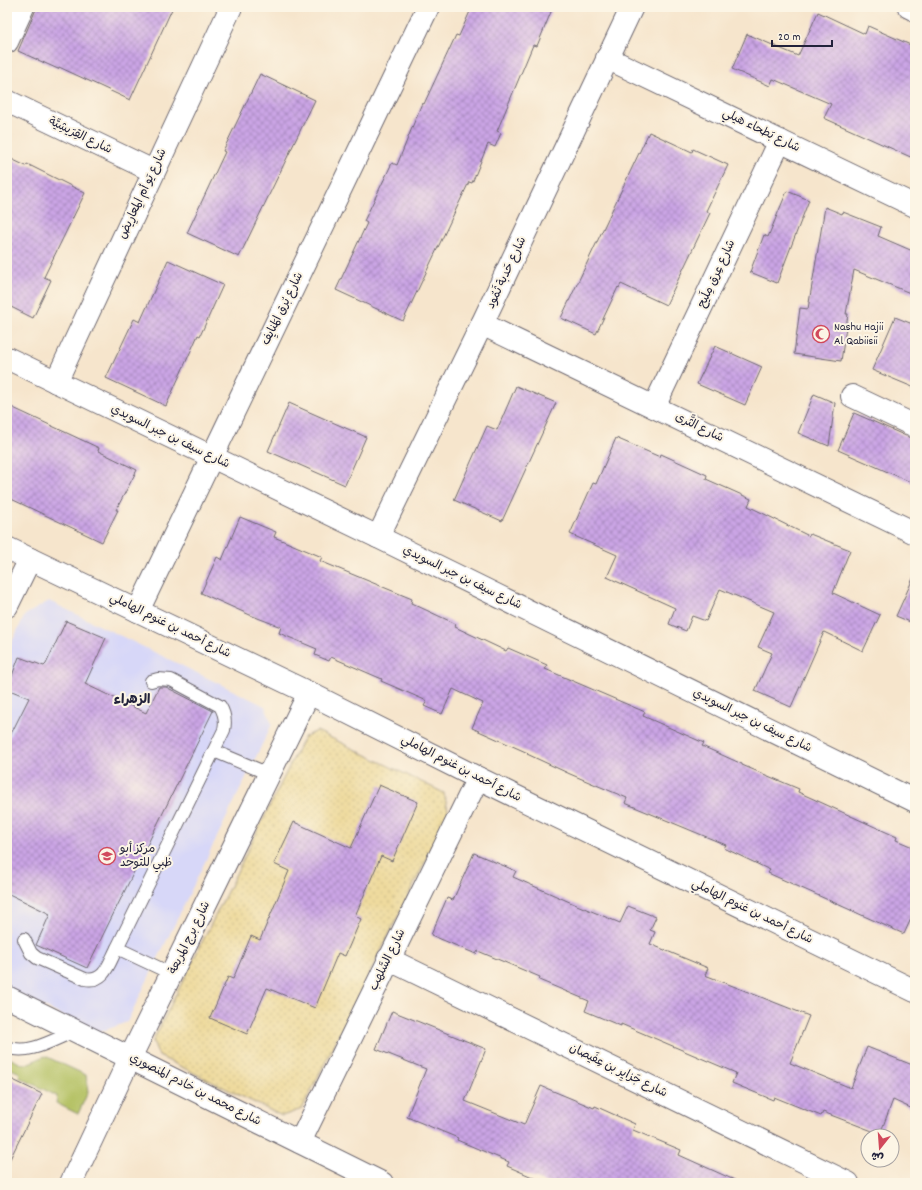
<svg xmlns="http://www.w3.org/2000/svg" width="922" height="1190" font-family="Dekko,'Playpen Sans Arabic',sans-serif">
	<defs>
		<pattern id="sand-dots" width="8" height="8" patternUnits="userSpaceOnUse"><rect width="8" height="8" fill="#eeda9e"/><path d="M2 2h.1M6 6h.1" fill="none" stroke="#ccbb89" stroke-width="1.8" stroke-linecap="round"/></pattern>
		<pattern id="building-cross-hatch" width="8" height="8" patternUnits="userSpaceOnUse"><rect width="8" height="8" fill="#cba5e5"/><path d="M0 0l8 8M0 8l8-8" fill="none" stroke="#a486bb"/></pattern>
	</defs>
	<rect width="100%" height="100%" fill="#fcf5e5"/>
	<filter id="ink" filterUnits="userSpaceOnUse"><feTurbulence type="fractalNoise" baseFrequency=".025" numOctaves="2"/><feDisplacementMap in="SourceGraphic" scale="8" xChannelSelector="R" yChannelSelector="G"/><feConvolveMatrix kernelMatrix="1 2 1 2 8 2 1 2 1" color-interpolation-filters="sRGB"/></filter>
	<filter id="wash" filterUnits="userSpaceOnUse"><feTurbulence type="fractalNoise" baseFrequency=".012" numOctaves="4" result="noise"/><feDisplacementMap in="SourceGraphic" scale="16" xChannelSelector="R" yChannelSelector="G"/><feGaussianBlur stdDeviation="0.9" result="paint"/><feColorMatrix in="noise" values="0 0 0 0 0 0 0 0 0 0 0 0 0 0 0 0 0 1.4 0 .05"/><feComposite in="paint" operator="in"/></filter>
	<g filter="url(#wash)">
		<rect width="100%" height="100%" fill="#f6e5cc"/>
		<!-- built -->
		<path fill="#d7d7f8" d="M49,601l216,105 7,18 -145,298 -29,11 -91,-44v-337l18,-37z"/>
		<!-- green -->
		<path fill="#b4c163" stroke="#6b724f" d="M45,1056l41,19 2,17 -10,22 -22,-11 1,-7 -38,-19 1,-4 -13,-6v-10l17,8z"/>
		<!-- sand -->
		<path fill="url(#sand-dots)" stroke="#887e6c" d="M317,731l127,62 5,21 -147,295 -20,7 -123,-60 -6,-15 151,-304z"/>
		<g id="blocks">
			<!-- building -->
			<g fill="url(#building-cross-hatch)">
				<path d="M37,7h136l-43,93 -71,-33 -1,2 -40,-18z"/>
				<path d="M472,7h81l-16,39 -4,-1 -36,86 4,2 -6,14 -7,-3 -16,39 -3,-1 -66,139 -67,-31 31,-67 -3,-2 28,-58 5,2 25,-62 2,1 32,-69 3,1z"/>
				<path d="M818,12l47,22 3,-8 47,21v112l-91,-41 7,-14 -58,-25 -3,7 -38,-17 15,-35 51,22z"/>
				<path d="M260,74l55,26 -76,157 -52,-24 38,-81 -2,-1z"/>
				<path d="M649,132l43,20 1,-3 35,16 -22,46 4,2 -44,92 -45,-21 -2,4 -1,-1 -22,47 -35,-16z"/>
				<path d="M7,157l19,9 1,-2 58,29 -41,84 7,3 -18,38 -26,-13z"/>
				<path d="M787,191l22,9 -32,83 -27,-11 14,-37 4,2z"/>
				<path d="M825,207l17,7 1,-2 38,15 -3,9 37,16v43l-61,-25 -8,44h2l-7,47 -47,-7 6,-46 8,1z"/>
				<path d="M168,260l55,25 -23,51 -2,-1 -32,71 -60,-28 28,-59 6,3z"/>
				<path d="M895,317l20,8v63l-43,-18z"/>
				<path d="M715,346l47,21 -17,38 -48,-21z"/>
				<path d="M516,386l40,17 -54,118 -48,-21 33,-74 10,4z"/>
				<path d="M814,394l21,9 -6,43 -31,-13z"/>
				<path d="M289,403l77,34 -21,48 -77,-34z"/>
				<path d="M7,405l92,43 -1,3 39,19 -21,40h2l-16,32 -95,-45z"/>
				<path d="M854,413l61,27v44l-77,-34z"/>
				<path d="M616,438l44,19 1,-3 46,21 -1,4 45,20 -3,7 61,30 1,-2 40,16 -17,43 47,22 -17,36 -39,-19 -33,75 -36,-16 17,-38 -14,-6 16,-35 -54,-23 -14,32 -14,-5 -6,15 -17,-7 6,-16 -68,-31 10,-22 -47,-21 23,-51 3,1z"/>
				<path d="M240,517l36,15 -2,5 48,20 -2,4 92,38 -1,4 45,21 -1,3 51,24 2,-3 39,17 -2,4 100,43 -2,4 61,27 -2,3 40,18v1l57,24 -1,3 99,45 -1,3 19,8v62l-11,24 -136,-61 2,-3 -46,-22 2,-3 -101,-42 2,-5 -57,-24 -43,-20 1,-1 -56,-25 11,-25 -30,-14 -11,25 -18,-8 3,-5 -46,-20 1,-2 -51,-22 -2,4 -14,-6 2,-6 -38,-16 2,-6 -31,-12 -49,-22 16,-36 5,3z"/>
				<path d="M915,574v50l-19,-8z"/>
				<path d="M66,621l40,17 -21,46 61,29 13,-26h7l47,24 -111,226 -15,31 -51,-23 14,-31 -43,-21v-151l22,-44 -22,-9 12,-32 25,9 2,-2z"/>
				<path d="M379,785l39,17 -26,59 -11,-5 -26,60 6,3 -16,37 -7,-3 -23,55 -48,-20 -20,46 -37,-16 18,-41 5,2 18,-43 9,4 29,-69 -15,-7 20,-42 57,26z"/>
				<path d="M474,853l42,18 -3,6 59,26 48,20 8,-17 28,11 -6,13 5,2 -5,12 58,24 -3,7 104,41 -19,47 61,25 16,-41 48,19v44l-22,-10 -13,34 -57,-22 -2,4 -47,-19 -1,3 -41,-17 4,-10 -115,-49v2l-36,-15 4,-10 -50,-21 1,-3 -62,-26 -2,3 -45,-19 16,-37 6,2z"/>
				<path d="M392,1011l94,38 -21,52 59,24 17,-39 53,22 1,-2 40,18 -2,6 48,20 -2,5 62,28h-195l-39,-17 2,-4 -52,-22 1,-2 -51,-21 19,-48 -50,-20z"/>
				<path d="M11,1079l31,15 -35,71v-77z"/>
			</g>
		</g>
	</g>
	<g filter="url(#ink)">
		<use href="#blocks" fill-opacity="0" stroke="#6c666e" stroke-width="1"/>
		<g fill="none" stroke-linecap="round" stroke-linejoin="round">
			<!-- service casing -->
			<g stroke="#6c666e" stroke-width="14">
				<g id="service">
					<path d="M214,751l55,23"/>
					<path d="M24,939l7,14 6,5 48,21c20,4 24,-16 32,-31l107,-218c2,-9 1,-16 -4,-24l-49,-26 -13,-1 -7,2"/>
					<path d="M117,948l55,26"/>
					<path d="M7,1047c22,9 47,-8 68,-16"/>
				</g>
			</g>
			<!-- minor casing -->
			<g stroke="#6c666e" stroke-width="24">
				<g id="minor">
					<path d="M909,7l6,3"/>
					<path d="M7,42l16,-35"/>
					<path d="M607,58l308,148"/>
					<path d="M7,101l146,70"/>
					<path d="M482,324l433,209"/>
					<path d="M7,358l371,179 537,264"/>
					<path d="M56,382l175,-375"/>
					<path d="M852,396l63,30"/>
					<path d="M654,407l126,-266"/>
					<path d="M378,537l104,-213 150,-317"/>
					<path d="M7,548l302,145 169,85 437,213"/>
					<path d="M7,606l23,-47"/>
					<path d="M138,611l290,-604"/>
					<path d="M388,959l460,224"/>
					<path d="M7,997l375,186"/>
					<path d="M300,1142l178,-364"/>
					<path d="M71,1183l59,-125 179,-365"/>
				</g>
			</g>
			<!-- service -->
			<use href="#service" stroke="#fff" stroke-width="12"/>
			<!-- minor -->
			<use href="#minor" stroke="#fff" stroke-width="22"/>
		</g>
	</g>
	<!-- icons -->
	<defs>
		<g id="mosque-ring" transform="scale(0.9)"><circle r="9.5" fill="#fcf5e5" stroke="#d1495b" stroke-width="1.5"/><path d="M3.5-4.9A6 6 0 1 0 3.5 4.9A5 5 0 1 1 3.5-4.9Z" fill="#d1495b"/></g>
		<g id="school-ring" transform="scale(0.9)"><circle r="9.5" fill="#fcf5e5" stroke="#d1495b" stroke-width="1.5"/><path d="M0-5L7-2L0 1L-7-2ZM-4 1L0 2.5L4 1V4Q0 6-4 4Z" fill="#d1495b"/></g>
	</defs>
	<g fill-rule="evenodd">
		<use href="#mosque-ring" x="821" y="334"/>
		<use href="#school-ring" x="107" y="856"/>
	</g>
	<g text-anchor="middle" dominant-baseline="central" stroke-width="4" stroke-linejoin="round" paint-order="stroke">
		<!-- street labels -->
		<g font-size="12" fill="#22223b" stroke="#fcf5e5">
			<text transform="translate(761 131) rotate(26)">شارع بَطحاء هيلي</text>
			<text transform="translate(80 136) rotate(26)">شارع القِرَيشِيَّة</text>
			<text transform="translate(143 194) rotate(-65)">شارع يَو أم المِعارِيض</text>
			<text transform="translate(507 273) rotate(-65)">شارع حَدبة ثَمُود</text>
			<text transform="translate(717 274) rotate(-65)">شارع عِرق مِلَيح</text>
			<text transform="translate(283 309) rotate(-64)">شارع بُرق المَنايِف</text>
			<text transform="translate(699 428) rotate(26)">شارع الثَّرى</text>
			<text transform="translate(170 437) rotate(26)">شارع سيف بن جبر السويدي</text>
			<text transform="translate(462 578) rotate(26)">شارع سيف بن جبر السويدي</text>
			<text transform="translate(170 626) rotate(26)">شارع أحمد بن غنوم الهاملي</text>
			<text transform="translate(752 721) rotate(26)">شارع سيف بن جبر السويدي</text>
			<text transform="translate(461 769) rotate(27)">شارع أحمد بن غنوم الهاملي</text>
			<text transform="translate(752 912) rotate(26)">شارع أحمد بن غنوم الهاملي</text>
			<text transform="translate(190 938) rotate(-64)">شارع برج المربعة</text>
			<text transform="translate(388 960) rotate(-64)">شارع السَّلهب</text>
			<text transform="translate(618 1071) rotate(26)">شارع جَزايِر بن عِفَيصان</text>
			<text transform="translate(195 1090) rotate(27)">شارع محمد بن خادم المنصوري</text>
		</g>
		<!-- poi labels -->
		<g font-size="12" fill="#22223b" stroke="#fcf5e5" text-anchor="start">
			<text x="834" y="327">Nashu Hajii<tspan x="834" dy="14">Al Qabiisii</tspan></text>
			<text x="120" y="849">مركز أبو<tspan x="120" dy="14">ظبي للتوحد</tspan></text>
		</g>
		<!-- neighbourhood labels -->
		<g font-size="13" font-weight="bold" fill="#22223b" stroke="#fcf5e5">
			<text x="132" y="700">الزهراء</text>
		</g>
	</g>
	<!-- margin -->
	<rect width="922" height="1190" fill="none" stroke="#fcf5e5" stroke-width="24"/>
	<!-- north arrow -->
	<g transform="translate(880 1148) rotate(197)"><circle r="19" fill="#fcf5e5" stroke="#a5a1a1"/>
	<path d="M0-3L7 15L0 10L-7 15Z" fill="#d1495b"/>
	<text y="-6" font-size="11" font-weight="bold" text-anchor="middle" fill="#22223b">ش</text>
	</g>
	<!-- scale -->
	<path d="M772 40v6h60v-6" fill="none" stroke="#22223b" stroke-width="2"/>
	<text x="778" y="40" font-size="12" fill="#22223b" stroke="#fcf5e5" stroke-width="3" paint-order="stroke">20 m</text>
</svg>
